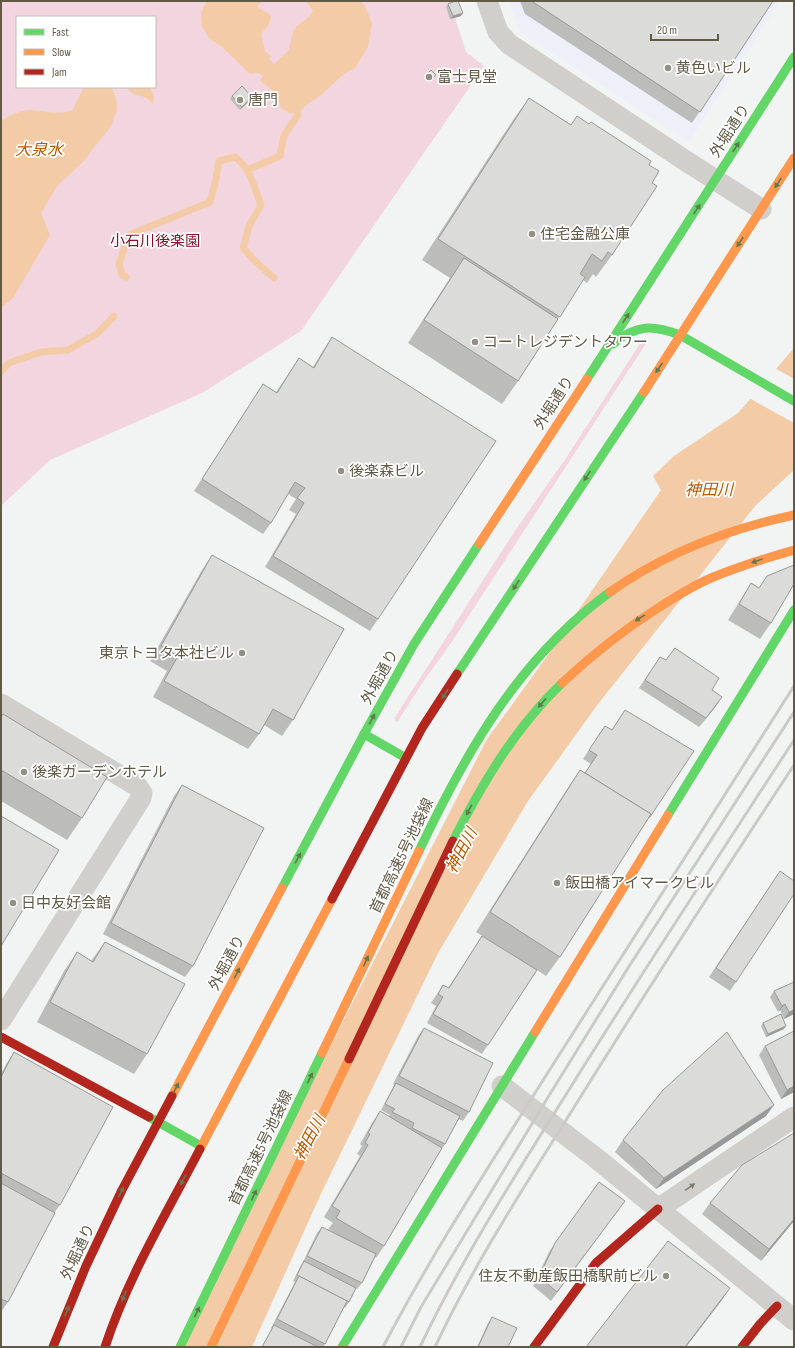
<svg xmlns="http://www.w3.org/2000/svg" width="795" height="1348" font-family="'Sofia Sans Condensed','Noto Sans JP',sans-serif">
	<rect width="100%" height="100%" fill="#f2f3f3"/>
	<!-- commercial -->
	<path fill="#eeeff9" d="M509,1h271l-91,141 -170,-110z"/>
	<!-- green -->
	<g fill="#f3d5e0" fill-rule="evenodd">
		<path d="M1,1h455l5,15 -6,2 11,34 18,14 -183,265 -99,62 -152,67 -49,46zM17,17h138v70h-138z"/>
		<path d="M645,339l1,2 -1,4 -192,295 -32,45 -23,36 -2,1 -2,-3 12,-19 108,-168 52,-74 75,-116z"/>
	</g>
	<!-- water -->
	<g fill="#f3cca7">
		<path d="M207,1h55l-5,6 14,8c0,9 -5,13 -10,19l4,17 6,5 -2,3 5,5 15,-14 4,-19 4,-5 13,-10 3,-5 -7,-10h55l4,5 7,17 -4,24 -13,21 -11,6 -24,22 -14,9 -8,10c-22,-4 -16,-11 -27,-26 -3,-3 -8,-5 -11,-8l3,-5 -5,-3 -8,1 -27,-26 -14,-10 -7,-12 -1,-14z"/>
		<path d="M84,87h29l-1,2 4,8 1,13 -6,16 -28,36 -25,23 -17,28 9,22 -37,63 -12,10v-187c8,-5 17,-10 27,-11 16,0 28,5 44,1z"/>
		<path d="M127,87h23l4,9 -1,8c-2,-2 -5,-5 -7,-6 -8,-5 -14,-1 -19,-11z"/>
		<path d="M794,348v122l-38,35 -158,199 -70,97 -91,154 -118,243 -67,149h-75l310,-608 56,-77 118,-172 -8,-14 21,-20 64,-43z"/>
	</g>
	<!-- pier -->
	<path fill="#f2f3f3" d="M775,368l19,11v44l-45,-25z"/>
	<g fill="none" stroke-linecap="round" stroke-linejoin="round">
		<!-- stream -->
		<g stroke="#f3cca7" stroke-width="7">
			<path d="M247,170l33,-14 4,-21 14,-20"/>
			<path d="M126,277l-4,-2 -3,-11 10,-29 81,-33 5,-18 4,-23 16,-4c16,12 19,30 26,48l-12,21 -6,22 14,15 17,15"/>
			<path d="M1,372l8,-9 32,-11 27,-2 30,-17 16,-17"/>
		</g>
		<!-- street -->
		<g stroke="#d1cfcb" stroke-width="21">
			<path d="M487,1l11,31 11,12 177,117 75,48"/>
			<path d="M1,704l136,82 5,7 -1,5 -140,222"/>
			<path d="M502,1086l94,72 198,162"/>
			<path d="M658,1209l136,-92"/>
		</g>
		<!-- fast -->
		<g stroke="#63d668" stroke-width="9">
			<path d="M613,344c23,-20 40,-19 67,-9l114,66"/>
			<path d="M587,379l207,-322"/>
			<path d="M457,674l187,-282"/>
			<path d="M364,734l42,24"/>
			<path d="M668,815l126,-205"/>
			<path d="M453,841c29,-57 62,-113 109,-158"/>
			<path d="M419,851c47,-99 100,-193 191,-259"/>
			<path d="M282,888l82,-154 50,-90 65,-100"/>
			<path d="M149,1117l52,29"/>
			<path d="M180,1347l142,-294"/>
			<path d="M342,1347l193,-315"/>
		</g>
		<!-- slow -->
		<g stroke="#ff974d" stroke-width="9">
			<path d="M644,392l150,-234"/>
			<path d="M479,544l108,-165"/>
			<path d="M610,592c55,-39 118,-63 184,-77"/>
			<path d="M562,683c30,-28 61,-53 96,-75 17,-11 34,-22 53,-30 26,-11 55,-20 83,-28"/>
			<path d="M535,1032l133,-217"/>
			<path d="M322,1053l97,-202"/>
			<path d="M172,1096l110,-208"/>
			<path d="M200,1149l132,-250"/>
			<path d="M211,1347l138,-288"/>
		</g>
		<!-- jam -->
		<g stroke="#b3261e" stroke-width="9">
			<path d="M332,899l90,-171 35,-54"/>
			<path d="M1,1037l148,80"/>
			<path d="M349,1059l104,-218"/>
			<path d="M53,1347l33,-81 36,-76 50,-94"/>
			<path d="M105,1347c23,-70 61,-133 95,-198"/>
			<path d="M534,1347l62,-84 62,-54"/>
			<path d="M742,1347l18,-23 17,-18"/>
		</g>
		<!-- rail -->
		<g stroke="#cbcac7" stroke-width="3">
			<path d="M383,1347c47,-90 103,-176 157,-262 84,-133 169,-266 254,-399"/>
			<path d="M401,1347l20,-40 129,-213 78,-126 166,-256"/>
			<path d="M420,1347c41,-87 96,-173 147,-254 74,-119 151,-236 227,-353"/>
			<path d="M435,1347c39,-83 89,-160 138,-238 72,-116 146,-230 221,-344"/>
		</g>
	</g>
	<!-- wall -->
	<g fill="#bcbcbb">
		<path d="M520,1h253l-81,122 -167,-109z"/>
		<path d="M448,4l13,12 -11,3 -4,-12z"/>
		<path d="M427,74l9,1 -2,3 -5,4 -4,-5z"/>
		<path d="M232,96l18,4 -10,10 -10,-11z"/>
		<path d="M529,98l42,27 6,-9 72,49 3,18 -40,72 -16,22 -3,-3 -6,9 -4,-3 -65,101 -16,23 -94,-61 42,-65 -28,-18 91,-140z"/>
		<path d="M332,337l46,282 -8,12 -105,-64 31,-53 -7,-4 7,-11 -8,-5 -17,29 -8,11 -69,-43 69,-107 13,8 23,-34 14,9 11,-18z"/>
		<path d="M212,555l81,165 -11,16 -18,-11 -5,9 -11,15 -95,-52 14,-26 -17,-10 52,-91z"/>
		<path d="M751,583l8,5 12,35 -11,16 -32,-19 13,-21z"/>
		<path d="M660,657l52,33 4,16 -17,21 -60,-39z"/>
		<path d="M625,710l25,107 -6,9h-1l-83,131 -14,19 -9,-6 -55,84 -55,-31 9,-17 -5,-3 12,-18 5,3 34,-52 23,14 -29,-18 91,-143 13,-19 5,3 6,-9 -8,-5 16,-25 6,-8 7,4z"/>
		<path d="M1,717l81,101 -15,22 -66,-39z"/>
		<path d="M182,785l11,181 -8,11 -82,-43 71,-138z"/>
		<path d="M774,880l-38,102 -6,9 -21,-14z"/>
		<path d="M105,942l42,112 -13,20 -97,-52 27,-51 13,-19 14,9z"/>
		<path d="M794,982v32l-10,5 -4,-9 -2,2 -8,-15 4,-6z"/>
		<path d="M763,1023l21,6 -18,8 -5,-11z"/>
		<path d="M424,1028l45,84 -6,9 -4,-2 -14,25 -4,6 -57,96 -8,12 -1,-1 -13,26 -5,6 -1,-1 -7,14 -4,6 -1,-1 -19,37 -2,3h-61l10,-18 -1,-1 24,-46 -2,-1 7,-14 3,-5 14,-29 5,-6 16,8 -10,-6 5,-6 -9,-6 36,-61 -3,-2 5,-8 -2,-2 12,-21 8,-12 9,5 1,-1 -9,-5 11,-21 2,-4 -1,-1 25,-48z"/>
		<path d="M794,1031v61l-13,7 -22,-44 6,-9z"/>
		<path d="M14,1052l46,153 -6,8 -46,89 -7,10v-238l5,-10z"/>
		<path d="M766,1116l-110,73 -41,-37 8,-12z"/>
		<path d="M599,1182l26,19 -74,100 -18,-15 16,-34z"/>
		<path d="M710,1203l84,18 -33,40 -59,-47z"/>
		<path d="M492,1317l16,30h-31l11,-24z"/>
	</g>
	<!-- shaded-wall -->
	<g fill="#999">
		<path d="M463,13l-2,3 -11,3 3,-3z"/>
		<path d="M252,97l-2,3 -10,10 2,-3z"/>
		<path d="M722,697l-6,9 -17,21 7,-9z"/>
		<path d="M785,1004l-5,6 -2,2 4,-6z"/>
		<path d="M794,1010v4l-10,5 5,-7z"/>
		<path d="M786,1026l-2,3 -18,8 2,-3z"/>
		<path d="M794,1086v6l-13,7 6,-9z"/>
		<path d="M774,1105l-8,11 -110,73 8,-11z"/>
		<path d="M794,1219v2l-33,40 8,-12z"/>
		<path d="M730,1288l-8,12 -36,47h-1z"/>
	</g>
	<!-- building -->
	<g fill="#dbdbda" stroke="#999">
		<path d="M455,1h3l5,12 -10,3 -5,-12z"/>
		<path d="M532,1h241l-73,111 -167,-110z"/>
		<path d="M431,70l5,5 -5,4 -4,-5z"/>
		<path d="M242,86l10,11 -10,10 -10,-11z"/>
		<path d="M529,98l42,27 6,-9 12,8 2,-2 60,39 -2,4 10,6 -7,12 5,3 -45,69 -4,-3 -6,9 -10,-7 -12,20 5,3 -25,40 -122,-78z"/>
		<path d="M464,258l94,61 -40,62 -94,-61z"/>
		<path d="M332,337l164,104 -118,178 -105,-63 31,-53 -7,-5 8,-10 -10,-6 -24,41 -69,-44 61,-95 14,9 22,-35 15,10z"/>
		<path d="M212,555l132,74 -51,91 -20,-11 -14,25 -95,-53 14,-25 -17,-10z"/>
		<path d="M794,565v19l-23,39 -32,-19 12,-21 8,5 8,-12z"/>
		<path d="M675,648l44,30 -7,12 10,7 -16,21 -61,-38 15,-23 6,3z"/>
		<path d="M625,710l69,41 -44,66h-1l2,-3 -66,-41 12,-18 -8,-5 16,-24 7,4z"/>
		<path d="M3,714l104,63 -25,41 -81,-48v-53z"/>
		<path d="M580,770l71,44 -91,143 -70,-45z"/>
		<path d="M182,785l82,43 -71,138 -82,-43z"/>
		<path d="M1,816l58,34 -58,96z"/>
		<path d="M780,871l14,10v13l-58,88 -20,-14z"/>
		<path d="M482,936l55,34 -49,75 -55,-31 10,-17 -5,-3 5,-9 6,3z"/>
		<path d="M105,942l80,42 -38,70 -97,-52 27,-50 16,10z"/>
		<path d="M794,982v28l-5,2 -4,-8 -3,2 -8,-15z"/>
		<path d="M781,1014l5,12 -18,8 -5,-11z"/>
		<path d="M424,1028l69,35 -24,49 -70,-36z"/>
		<path d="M794,1031v55l-7,4 -22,-44z"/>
		<path d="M727,1032l47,73 -110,73 -41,-38 40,-50z"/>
		<path d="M14,1052l99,55 -53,98 -59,-32v-96z"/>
		<path d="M396,1083l64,33 -15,28 -33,-16 2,-5 -22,-11 3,-3 -10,-5z"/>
		<path d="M380,1111l62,37 -58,98 -48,-28 4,-7 -8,-5 36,-61 -3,-2 5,-9 -2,-1z"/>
		<path d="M794,1133v86l-25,30 -59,-46 32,-38z"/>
		<path d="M599,1182l26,19 -68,91 -18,-15 16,-34z"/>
		<path d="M1,1183l54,30 -47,89 -7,-3z"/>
		<path d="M322,1227l54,27 -14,29 -55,-27z"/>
		<path d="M668,1241l62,47 -45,59h-99z"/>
		<path d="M304,1261l52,27 -7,14 -52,-27z"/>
		<path d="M299,1276l48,25 -22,43 -48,-25z"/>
		<path d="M492,1317l25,11 -9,19h-30z"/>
		<path d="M274,1325l44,22h-56z"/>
	</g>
	<!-- one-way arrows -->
	<defs><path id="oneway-solid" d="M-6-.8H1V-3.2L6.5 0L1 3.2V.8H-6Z"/></defs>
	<g fill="#61794f">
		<use href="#oneway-solid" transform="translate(736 147) rotate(-57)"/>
		<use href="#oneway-solid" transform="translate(778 183) rotate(123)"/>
		<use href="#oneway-solid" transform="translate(697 209) rotate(-57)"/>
		<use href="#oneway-solid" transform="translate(740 242) rotate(123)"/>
		<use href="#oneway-solid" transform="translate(626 318) rotate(-57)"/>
		<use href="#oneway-solid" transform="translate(659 368) rotate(124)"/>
		<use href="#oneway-solid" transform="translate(587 476) rotate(124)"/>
		<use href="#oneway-solid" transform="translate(757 561) rotate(161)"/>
		<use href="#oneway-solid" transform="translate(516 585) rotate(123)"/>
		<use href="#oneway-solid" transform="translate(640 618) rotate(148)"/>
		<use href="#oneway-solid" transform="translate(445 694) rotate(123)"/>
		<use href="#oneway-solid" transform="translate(542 703) rotate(131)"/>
		<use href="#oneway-solid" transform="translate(372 719) rotate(-61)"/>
		<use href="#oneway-solid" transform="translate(469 810) rotate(118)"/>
		<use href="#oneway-solid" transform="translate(298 858) rotate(-62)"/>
		<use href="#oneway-solid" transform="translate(366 961) rotate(-65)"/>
		<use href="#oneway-solid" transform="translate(237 973) rotate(-62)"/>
		<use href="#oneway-solid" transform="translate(310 1078) rotate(-64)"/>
		<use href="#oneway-solid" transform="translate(176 1088) rotate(-62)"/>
		<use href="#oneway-solid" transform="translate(183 1180) rotate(118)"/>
		<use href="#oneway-solid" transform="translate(121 1192) rotate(-64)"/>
		<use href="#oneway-solid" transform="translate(254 1195) rotate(-64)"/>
		<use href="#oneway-solid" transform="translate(124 1296) rotate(113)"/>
		<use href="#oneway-solid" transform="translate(67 1311) rotate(-67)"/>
		<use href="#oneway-solid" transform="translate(197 1312) rotate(-64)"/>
	</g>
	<use fill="#827d6f" href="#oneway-solid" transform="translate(690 1187) rotate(-34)"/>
	<!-- markers -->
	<g fill="#939083" stroke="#fff" stroke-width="1.5">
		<circle cx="668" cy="68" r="4"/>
		<circle cx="429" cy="77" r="4"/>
		<circle cx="240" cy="100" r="4"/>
		<circle cx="532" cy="234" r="4"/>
		<circle cx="475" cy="342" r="4"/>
		<circle cx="341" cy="471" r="4"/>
		<circle cx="242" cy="653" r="4"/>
		<circle cx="24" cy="772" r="4"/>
		<circle cx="557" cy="883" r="4"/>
		<circle cx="13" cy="903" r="4"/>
		<circle cx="666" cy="1276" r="4"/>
	</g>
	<g text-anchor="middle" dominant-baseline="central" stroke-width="3.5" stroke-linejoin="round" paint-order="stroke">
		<!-- poi labels -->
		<g font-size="15" fill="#605a47" stroke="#fff" text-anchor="start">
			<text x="676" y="68">黄色いビル</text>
			<text x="437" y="77">富士見堂</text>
			<text x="248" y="100">唐門</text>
			<text x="540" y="234">住宅金融公庫</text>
			<text x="483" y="342">コートレジデントタワー</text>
			<text x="349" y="471">後楽森ビル</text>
			<text x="234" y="653" text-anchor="end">東京トヨタ本社ビル</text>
			<text x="32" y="772">後楽ガーデンホテル</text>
			<text x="565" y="883">飯田橋アイマークビル</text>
			<text x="21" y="903">日中友好会館</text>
			<text x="658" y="1276" text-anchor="end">住友不動産飯田橋駅前ビル</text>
		</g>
		<!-- street labels -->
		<g font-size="15" fill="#605a47" stroke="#fff">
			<text transform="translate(730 131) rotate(-57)">外堀通り</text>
			<text transform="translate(554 403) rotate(-57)">外堀通り</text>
			<text transform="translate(380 677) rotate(-61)">外堀通り</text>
			<text transform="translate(402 856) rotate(-64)">首都高速5号池袋線</text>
			<text transform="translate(227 963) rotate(-62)">外堀通り</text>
			<text transform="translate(261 1148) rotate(-64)">首都高速5号池袋線</text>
			<text transform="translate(78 1252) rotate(-65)">外堀通り</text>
		</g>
		<!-- park labels -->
		<g font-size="15" fill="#8a102c" stroke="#fff">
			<text x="155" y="241">小石川後楽園</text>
		</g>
		<!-- water labels -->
		<g font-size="16" font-style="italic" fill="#ba5901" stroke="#fff">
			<text x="39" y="150">大泉水</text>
			<text x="709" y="490">神田川</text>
			<text transform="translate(462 851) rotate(-62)">神田川</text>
			<text transform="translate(310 1138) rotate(-62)">神田川</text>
		</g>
	</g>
	<!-- border -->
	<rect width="795" height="1348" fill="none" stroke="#605a47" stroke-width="4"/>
	<!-- legend -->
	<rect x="16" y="16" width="140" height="72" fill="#ffffff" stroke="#bfbdb5"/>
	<rect x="24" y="29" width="20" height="6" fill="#63d668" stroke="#bfbdb5"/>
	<text x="52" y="36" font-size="12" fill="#605a47">Fast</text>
	<rect x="24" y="49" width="20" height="6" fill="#ff974d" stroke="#bfbdb5"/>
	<text x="52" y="56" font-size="12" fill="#605a47">Slow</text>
	<rect x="24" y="69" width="20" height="6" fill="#b3261e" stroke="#bfbdb5"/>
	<text x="52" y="76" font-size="12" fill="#605a47">Jam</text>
	<!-- scale -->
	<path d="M651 34v6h67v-6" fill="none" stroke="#605a47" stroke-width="2"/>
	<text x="657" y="34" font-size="12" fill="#605a47" stroke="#ffffff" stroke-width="3" paint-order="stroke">20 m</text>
</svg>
